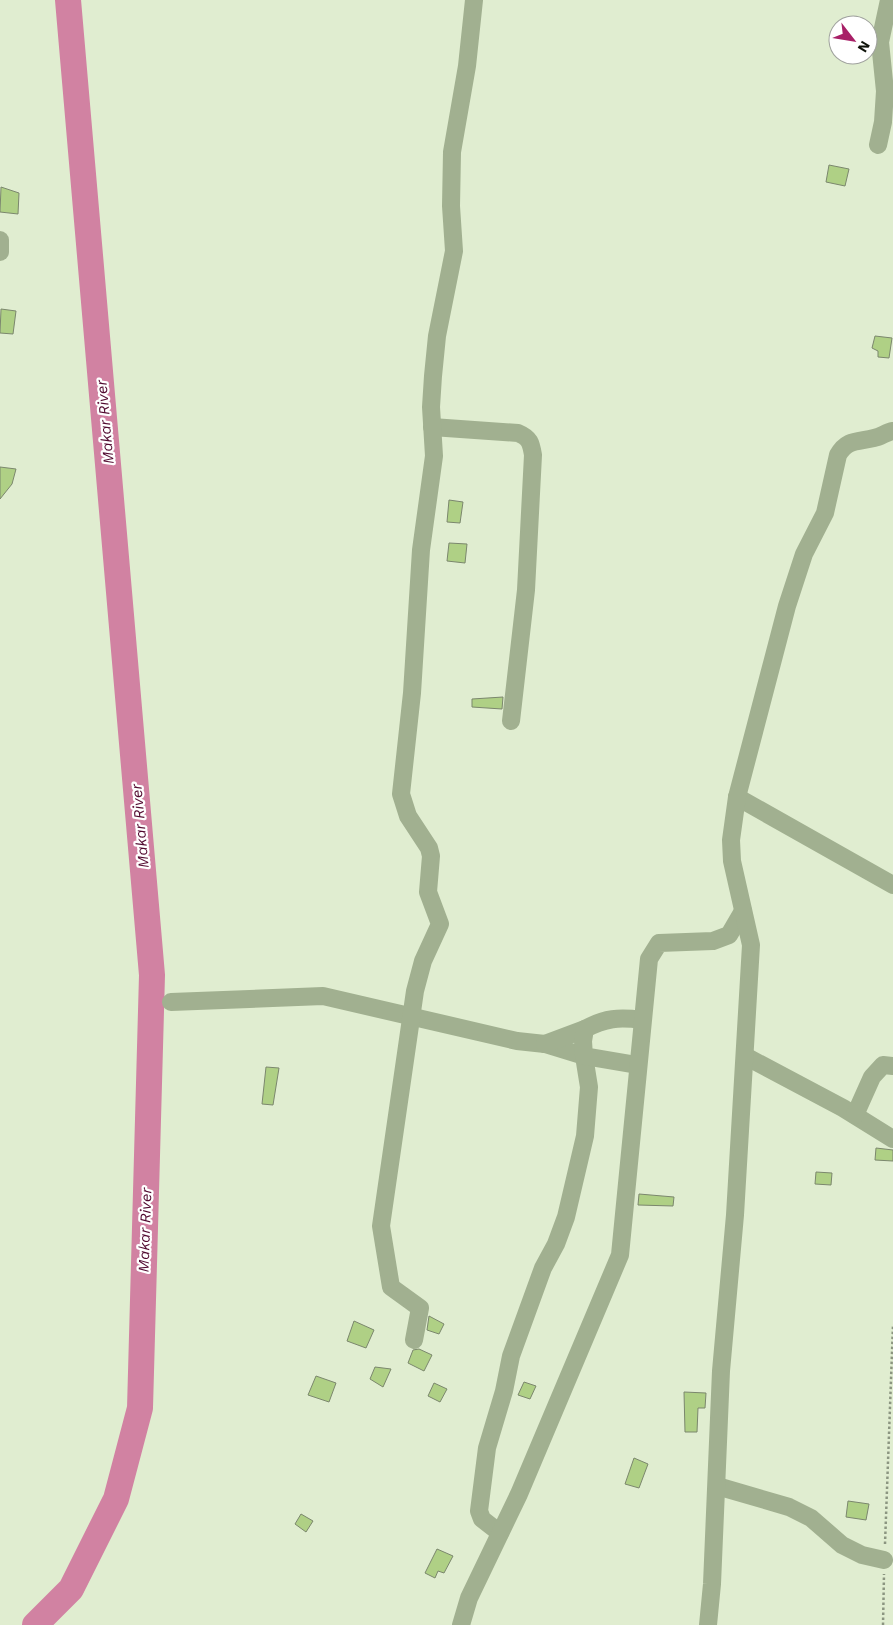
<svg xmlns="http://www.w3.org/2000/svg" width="893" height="1625" font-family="'Work Sans',sans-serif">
	<rect width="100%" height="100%" fill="#e0edd0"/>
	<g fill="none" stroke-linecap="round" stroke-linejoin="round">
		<!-- river -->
		<path stroke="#d182a2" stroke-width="26" d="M35,1625l36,-36 45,-90 24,-91 12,-433 -84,-975"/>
	</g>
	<!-- building -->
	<g fill="#afd085" stroke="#7b876d">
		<path d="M829,165l20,4 -4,17 -19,-4z"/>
		<path d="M1,187l18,6 -1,21 -18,-2z"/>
		<path d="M1,309l15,2 -3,23 -13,-1z"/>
		<path d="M875,336l17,2 -3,20 -11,-1v-6l-6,-3z"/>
		<path d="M0,467l16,2 -4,15 -12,15z"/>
		<path d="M449,500l14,2 -3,21 -13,-1z"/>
		<path d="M449,543l18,1 -2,19 -18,-2z"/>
		<path d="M503,697l-1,12 -30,-2v-8z"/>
		<path d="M266,1067l13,1 -6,37 -11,-1z"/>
		<path d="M876,1148l17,2v11l-18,-1z"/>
		<path d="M816,1172l16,1 -1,12 -16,-1z"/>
		<path d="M639,1194l35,3 -1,9 -35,-1z"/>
		<path d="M429,1316l15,8 -5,10 -12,-4z"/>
		<path d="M354,1321l20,9 -8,18 -19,-7z"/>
		<path d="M419,1349l13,6 -8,16 -16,-8 5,-13z"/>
		<path d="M375,1367l16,2 -8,18 -13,-8z"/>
		<path d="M316,1376l20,7 -7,19 -21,-7z"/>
		<path d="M524,1382l12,4 -6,13 -12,-4z"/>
		<path d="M434,1383l13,6 -7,13 -12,-6z"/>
		<path d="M684,1392l22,1 -1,15h-7l-1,24h-12z"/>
		<path d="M634,1458l14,6 -9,24 -14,-4z"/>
		<path d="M848,1501l21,3 -3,16 -20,-3z"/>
		<path d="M301,1514l12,7 -7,11 -11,-8z"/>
		<path d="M437,1549l16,7 -9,17 -6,-2 -3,7 -10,-5z"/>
	</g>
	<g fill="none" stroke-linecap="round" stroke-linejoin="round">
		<!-- path -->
		<g stroke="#8b9580" stroke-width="2.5" stroke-dasharray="2.5 2.5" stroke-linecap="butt">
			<path d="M885,1544l8,-219"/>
			<path d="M883,1625l1,-51"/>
		</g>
		<!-- minor -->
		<g stroke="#a1b090" stroke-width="18">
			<path d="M878,145l5,-23 2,-31 -5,-49 9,-42"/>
			<path d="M0,240v12"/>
			<path d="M432,427l86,6c12,5 13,10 15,22l-7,135 -15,131"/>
			<path d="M737,797l156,88"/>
			<path d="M171,1002l152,-6 194,45 28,3 39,12 5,31 -4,49 -19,81 -10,27 -13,24 -32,88 -7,35 -17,57 -8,63 3,8 18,14"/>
			<path d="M545,1044l40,-15"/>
			<path d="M745,1056l98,52 50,31"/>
			<path d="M637,1065l-53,-9 -1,-15 2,-12c20,-11 34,-12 57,-9"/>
			<path d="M855,1115l17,-38 11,-12 10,1"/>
			<path d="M414,1340l6,-32 -29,-21 -10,-61 34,-235 8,-30 17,-37 -12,-32 3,-36 -2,-8 -21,-32 -7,-22 11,-101 9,-143 13,-94 -3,-49 2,-31 4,-40 17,-85 -3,-45 1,-54 15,-86 7,-66"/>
			<path d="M717,1486l72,21 22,11 31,27 20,10 22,5"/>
			<path d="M461,1625l8,-27 50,-104 101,-239 29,-296 10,-16 54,-2 16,-6 14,-24"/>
			<path d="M708,1625l4,-41 9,-213 14,-156 16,-270 -19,-84 -1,-21 6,-43 50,-191 17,-52 21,-41 13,-58c9,-16 20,-13 36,-17 7,-1 12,-6 19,-7"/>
		</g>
	</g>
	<g text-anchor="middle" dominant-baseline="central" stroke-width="4.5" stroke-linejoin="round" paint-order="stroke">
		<!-- water labels -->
		<g font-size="15" font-style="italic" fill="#51092f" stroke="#fff">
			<text transform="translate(105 422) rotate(-95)">Makar River</text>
			<text transform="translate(140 826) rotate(-95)">Makar River</text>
			<text transform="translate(145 1230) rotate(-88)">Makar River</text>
		</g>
	</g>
	<!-- north arrow -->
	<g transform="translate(853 40) rotate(121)"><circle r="24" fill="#ffffff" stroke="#9fa19d"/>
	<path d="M0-4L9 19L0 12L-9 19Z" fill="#a82067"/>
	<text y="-8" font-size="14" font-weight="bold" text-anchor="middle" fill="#0f130a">N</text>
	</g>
</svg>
